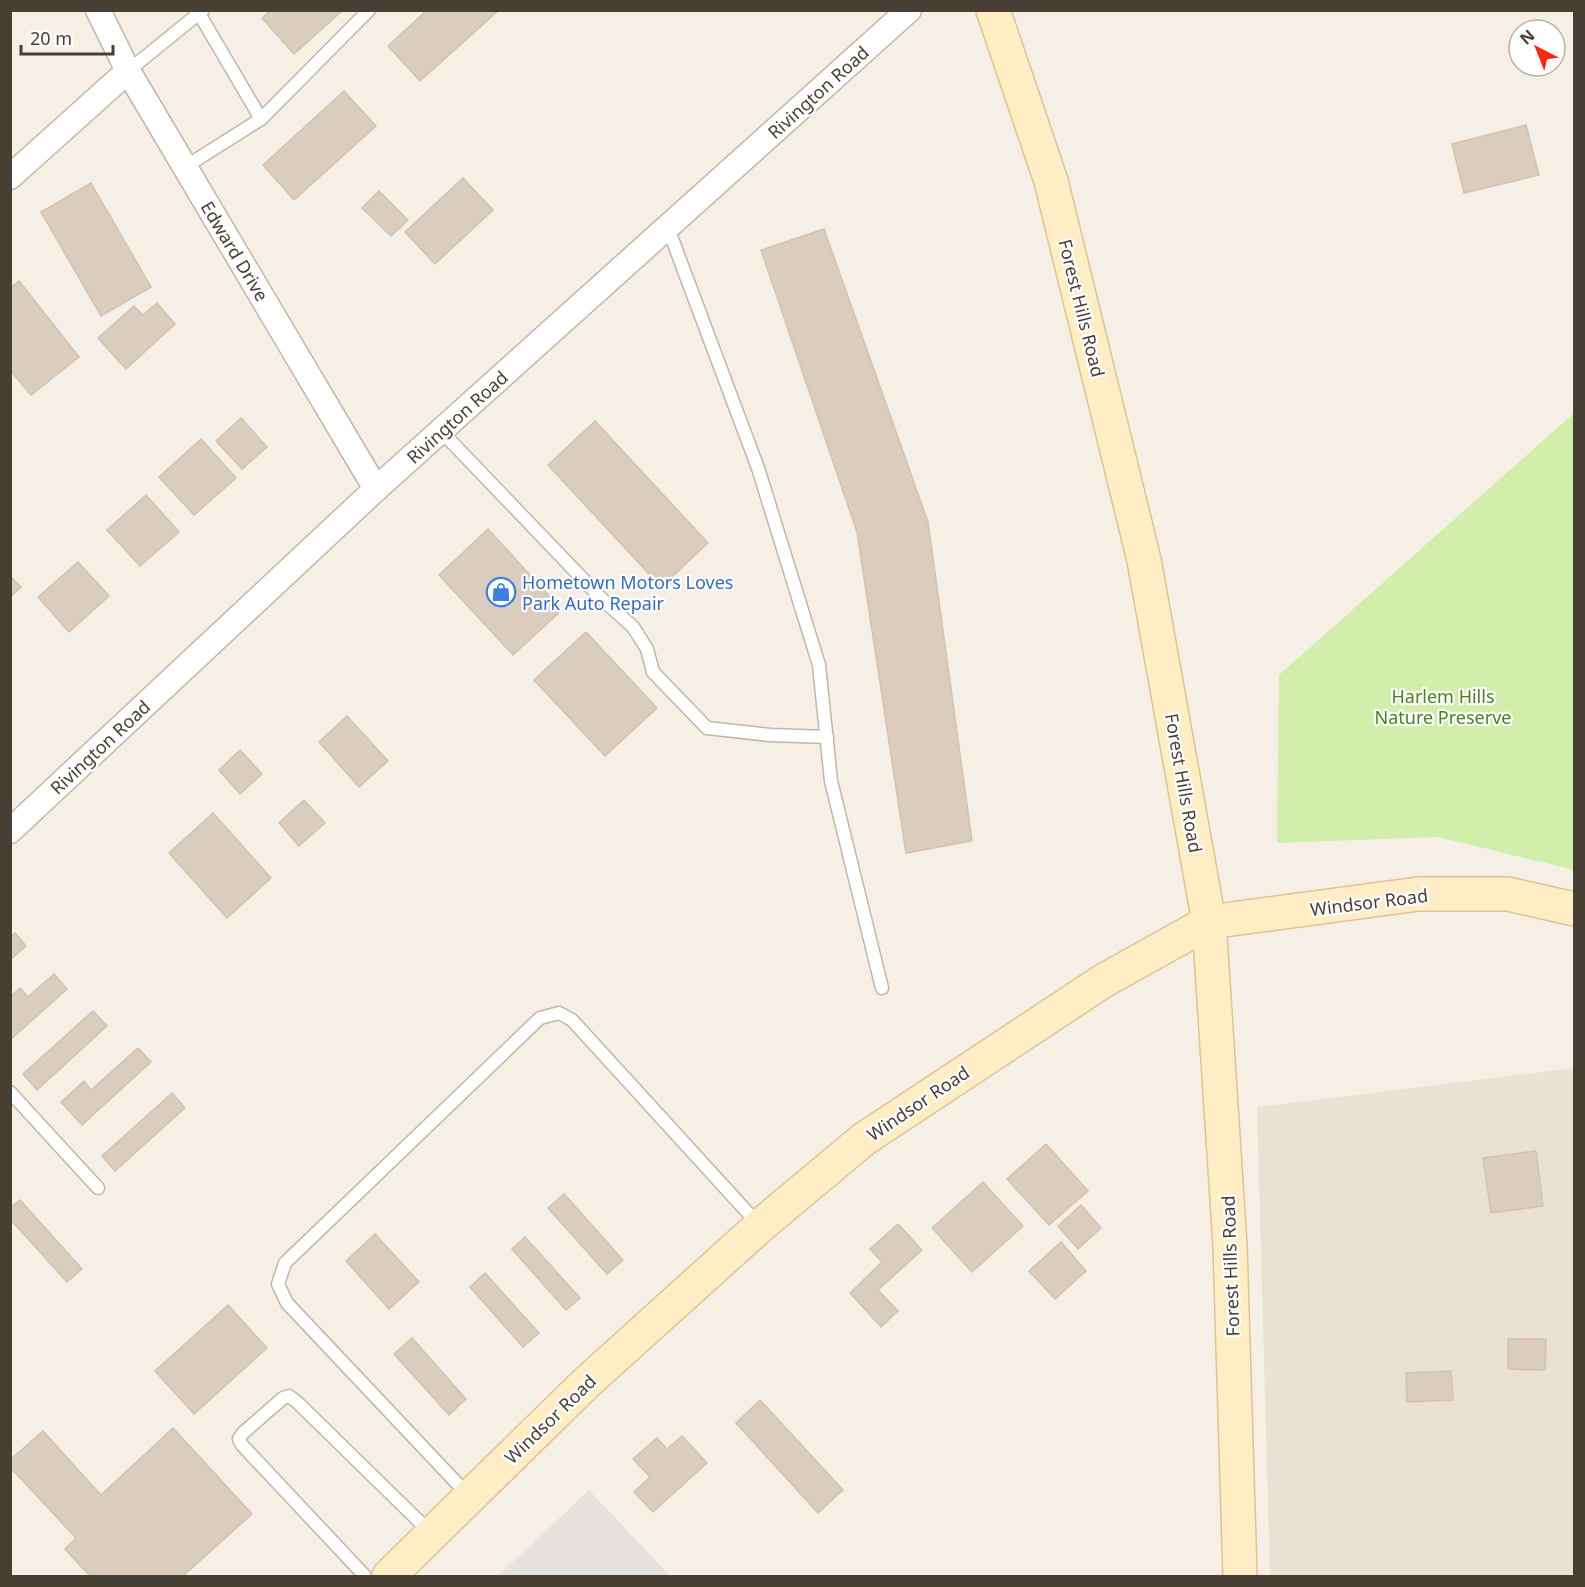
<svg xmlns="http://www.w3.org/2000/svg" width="1585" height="1587" font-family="'Noto Sans',sans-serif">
	<rect width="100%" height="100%" fill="#f5efe6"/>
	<!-- residential -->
	<path fill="#e9e1d3" d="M1574,1068v508h-304l-13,-469z"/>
	<!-- green -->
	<path fill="#d3eeaa" d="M1574,413v457l-136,-33 -161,6 2,-168z"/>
	<!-- parking -->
	<path fill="#e5e2de" d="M589,1490l81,86h-172z"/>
	<!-- building -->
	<g fill="#dbcdbd" stroke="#d3c2ac" stroke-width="1.5">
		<path d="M271,10h72l-49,44 -32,-36z"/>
		<path d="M427,10h72l-79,71 -32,-35z"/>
		<path d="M344,91l32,35 -82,74 -31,-35z"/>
		<path d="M1526,125l13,50 -75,18 -12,-49z"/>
		<path d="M463,178l30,32 -58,54 -30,-32z"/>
		<path d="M91,183l60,104 -50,29 -60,-104z"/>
		<path d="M379,191l29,29 -17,16 -29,-28z"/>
		<path d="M824,229l104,293 44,319 -66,12 -49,-321 -96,-282z"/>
		<path d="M19,281l60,76 -48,38 -21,-25v-82z"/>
		<path d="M157,303l18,21 -49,45 -28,-31 36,-32 9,9z"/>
		<path d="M241,418l26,29 -25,22 -26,-28z"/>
		<path d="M595,421l113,122 -47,44 -113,-122z"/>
		<path d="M201,439l35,39 -42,37 -35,-38z"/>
		<path d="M146,495l33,37 -39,34 -33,-36z"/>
		<path d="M488,529l74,81 -49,45 -74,-80z"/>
		<path d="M78,562l31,34 -40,36 -31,-35z"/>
		<path d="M10,576l11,11 -11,10z"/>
		<path d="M586,632l71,76 -52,48 -71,-76z"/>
		<path d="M347,716l41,45 -29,26 -40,-45z"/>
		<path d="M240,750l22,24 -22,20 -21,-24z"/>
		<path d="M304,800l21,23 -26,23 -20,-23z"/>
		<path d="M213,813l58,65 -44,40 -58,-65z"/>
		<path d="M15,933l11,13 -16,14v-23z"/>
		<path d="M54,974l13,15 -57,51v-43l10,-9 8,9z"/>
		<path d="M93,1011l14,15 -70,64 -14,-16z"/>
		<path d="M138,1048l13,14 -69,63 -21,-23 23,-21 7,9z"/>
		<path d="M172,1093l13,15 -70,63 -13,-15z"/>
		<path d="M1046,1144l42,47 -39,34 -42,-46z"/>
		<path d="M1536,1151l7,55 -52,7 -8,-55z"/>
		<path d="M983,1182l40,44 -51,46 -40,-44z"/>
		<path d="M564,1194l59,66 -16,14 -59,-66z"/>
		<path d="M20,1200l62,69 -15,13 -57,-63v-11z"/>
		<path d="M1081,1205l20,23 -23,21 -20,-23z"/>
		<path d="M898,1224l24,26 -44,40 20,21 -17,16 -31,-34 32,-31 -12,-13z"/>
		<path d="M375,1234l44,48 -30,27 -43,-48z"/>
		<path d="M525,1237l55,61 -14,12 -54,-61z"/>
		<path d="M1061,1242l25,29 -31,28 -26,-28z"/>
		<path d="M485,1273l54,60 -16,14 -53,-60z"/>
		<path d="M228,1305l39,43 -73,66 -39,-43z"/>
		<path d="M412,1338l54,61 -17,16 -55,-61z"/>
		<path d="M1508,1339h38l-1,31 -37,-1z"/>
		<path d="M1451,1371l2,29 -46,2 -1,-29z"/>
		<path d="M760,1400l83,90 -25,23 -82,-90z"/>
		<path d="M173,1428l79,86 -69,62h-93l-25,-27 11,-11 -66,-71v-7l33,-29 58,64z"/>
		<path d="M682,1436l25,27 -54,49 -19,-20 16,-15 -17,-18 24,-21 10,11z"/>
	</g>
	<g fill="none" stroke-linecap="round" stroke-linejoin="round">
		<!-- lane casing -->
		<g stroke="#c1b7a7" stroke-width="15">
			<g id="lane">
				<path d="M197,10l64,109"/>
				<path d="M128,71l75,-61"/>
				<path d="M185,167l76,-48 108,-109"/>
				<path d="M668,228l90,240 61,197 12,116 51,207"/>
				<path d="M441,431l161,168 31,28 14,22 6,23 54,56 63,7 57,2"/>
				<path d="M10,1092l88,96"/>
				<path d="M468,1495l-181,-192 -9,-19 7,-21 255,-245 19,-5 13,7 187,205"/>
				<path d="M365,1576l-123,-131 -3,-6 4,-6 40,-35 6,-2 8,6 134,131"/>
			</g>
		</g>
		<!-- street casing -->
		<g stroke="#c1b7a7" stroke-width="27">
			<g id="street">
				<path d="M98,10l30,61 248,418"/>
				<path d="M10,177l118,-106"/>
				<path d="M10,831l366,-342 533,-479"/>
			</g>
		</g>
		<!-- secondary casing -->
		<g stroke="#ddc492" stroke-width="36">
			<g id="secondary">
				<path d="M993,10l58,171 93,379 65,362 21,323 10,331"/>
				<path d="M389,1576l196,-192 175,-158 104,-87 239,-158 106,-59 209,-28h90l66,15"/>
			</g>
		</g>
		<!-- lane -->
		<use href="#lane" stroke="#fff" stroke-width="12"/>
		<!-- street -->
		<use href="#street" stroke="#fff" stroke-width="24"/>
		<!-- secondary -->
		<use href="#secondary" stroke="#ffeec5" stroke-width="33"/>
	</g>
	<!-- icons -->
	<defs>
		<g id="shop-ring" transform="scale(1.5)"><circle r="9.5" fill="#fff" stroke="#3f7fe0" stroke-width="1.5"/><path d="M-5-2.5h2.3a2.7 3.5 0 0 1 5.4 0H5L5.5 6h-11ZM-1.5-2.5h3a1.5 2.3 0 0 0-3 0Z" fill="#3f7fe0"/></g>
	</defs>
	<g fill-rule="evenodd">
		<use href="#shop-ring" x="501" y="592"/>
	</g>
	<g text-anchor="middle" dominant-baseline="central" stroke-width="4.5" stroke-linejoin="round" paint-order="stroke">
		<!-- street labels -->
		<g font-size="18" fill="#483f34" stroke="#fff">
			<text transform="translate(818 92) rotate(-42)">Rivington Road</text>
			<text transform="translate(235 251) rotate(59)">Edward Drive</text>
			<text transform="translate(1082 308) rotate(76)">Forest Hills Road</text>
			<text transform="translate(457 417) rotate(-42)">Rivington Road</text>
			<text transform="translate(100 747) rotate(-43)">Rivington Road</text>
			<text transform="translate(1184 783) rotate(80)">Forest Hills Road</text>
			<text transform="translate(1369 902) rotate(-7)">Windsor Road</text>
			<text transform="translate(918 1103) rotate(-34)">Windsor Road</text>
			<text transform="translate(1230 1266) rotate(-92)">Forest Hills Road</text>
			<text transform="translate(550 1419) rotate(-44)">Windsor Road</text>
		</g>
		<!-- shop labels -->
		<g font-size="18" fill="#366cbe" stroke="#fff" text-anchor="start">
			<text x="522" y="582">Hometown Motors Loves<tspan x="522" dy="21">Park Auto Repair</tspan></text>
		</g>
		<!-- park labels -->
		<g font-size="18" fill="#4a8120" stroke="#fff">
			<text x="1443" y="696">Harlem Hills<tspan x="1443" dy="21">Nature Preserve</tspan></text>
		</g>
	</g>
	<!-- border -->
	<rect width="1585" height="1587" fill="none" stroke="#483f34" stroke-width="24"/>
	<!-- north arrow -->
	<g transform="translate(1537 48) rotate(318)"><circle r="28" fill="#ffffff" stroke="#b6b2ae" stroke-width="1.5"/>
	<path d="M0-4.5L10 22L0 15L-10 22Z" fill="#ff2812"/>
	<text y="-9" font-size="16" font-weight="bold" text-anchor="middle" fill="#483f34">N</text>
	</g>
	<!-- scale -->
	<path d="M21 45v9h92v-9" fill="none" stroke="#483f34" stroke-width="3"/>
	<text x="30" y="45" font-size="18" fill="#483f34" stroke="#ffffff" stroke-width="4.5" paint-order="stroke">20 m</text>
</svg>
